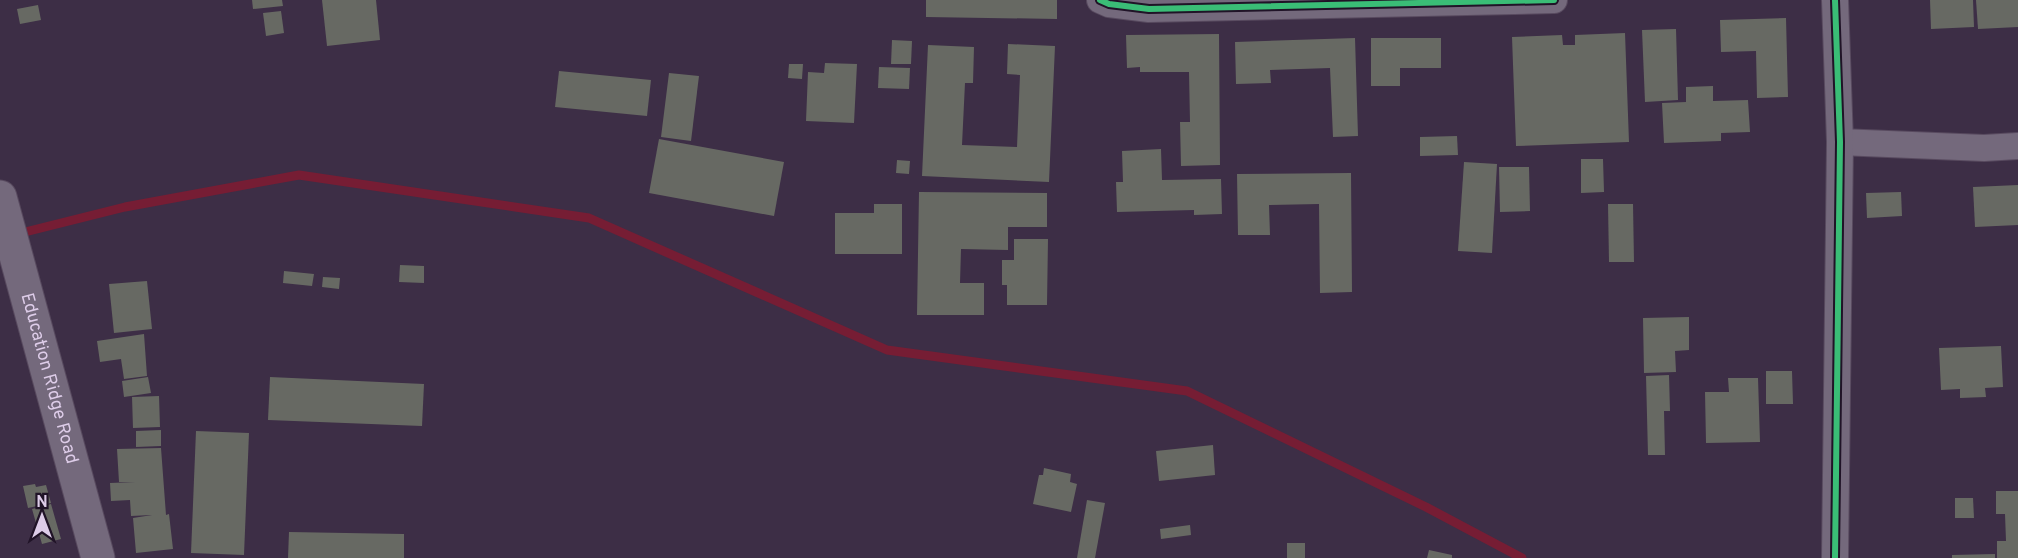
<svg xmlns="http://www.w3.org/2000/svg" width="2018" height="558" font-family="Overpass,sans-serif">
	<rect width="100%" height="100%" fill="#3d2e46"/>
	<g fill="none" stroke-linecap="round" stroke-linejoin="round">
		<!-- stream -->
		<path stroke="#761d34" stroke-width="9" d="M17,234l108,-27 174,-32 290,43 298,132 300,41 239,116 96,51"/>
	</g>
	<!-- building -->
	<g fill="#676963">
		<path d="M252,0h30l1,6 -30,3z"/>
		<path d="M322,0h54l4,40 -53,6z"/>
		<path d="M926,0h131v19l-131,-2z"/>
		<path d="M1930,0h43l1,27 -43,2z"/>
		<path d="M1976,0h42v27l-40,2z"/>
		<path d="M38,5l3,15 -21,4 -3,-15z"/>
		<path d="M281,11l3,22 -18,3 -3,-23z"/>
		<path d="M1786,18l2,79 -31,1 -1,-47 -35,1 -1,-32z"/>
		<path d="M1676,29l2,71 -33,2 -3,-72z"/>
		<path d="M1625,33l4,109 -113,4 -4,-109 50,-2 1,10h12v-10z"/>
		<path d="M1219,34l1,131 -39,1 -1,-44h10l-1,-50h-49v-5l-13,1 -1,-33z"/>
		<path d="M1355,38l3,98 -25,1 -3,-69 -60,2 1,13 -35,1 -1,-42z"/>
		<path d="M1371,38h70v30h-41v18h-29z"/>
		<path d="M892,40l20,1 -1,23h-20z"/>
		<path d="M1008,44l47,2 -6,136 -127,-6 6,-131 46,2 -1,36h-8l-3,62 55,2 3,-72 -13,-1z"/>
		<path d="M825,63l32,1 -3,59 -48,-2 2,-49 16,1z"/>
		<path d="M789,64h14l-1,15 -14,-1z"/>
		<path d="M879,67l31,1 -1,21 -31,-1z"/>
		<path d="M559,71l92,9 -4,36 -92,-9z"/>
		<path d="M669,73l30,3 -8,65 -30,-4z"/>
		<path d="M1713,86v15l35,-1 2,32 -29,1v8l-57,2 -2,-40 24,-1v-15z"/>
		<path d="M1457,136l1,19 -38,1v-19z"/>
		<path d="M659,139l125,23 -10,54 -125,-23z"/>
		<path d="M1161,149l1,31 59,-1 1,35 -28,1v-5l-77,2 -1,-30h7l-1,-31z"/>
		<path d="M1581,159h22l1,33 -23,1z"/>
		<path d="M897,160l13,1 -1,13 -13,-1z"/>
		<path d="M1464,162l33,2 -5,89 -34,-2z"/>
		<path d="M1499,167h30l1,44 -30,1z"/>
		<path d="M1351,173l1,119 -32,1 -1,-89 -50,1 1,30h-32l-1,-61z"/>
		<path d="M2018,185v40l-43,2 -2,-40z"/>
		<path d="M919,192l128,1v34h-39v23l-47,-1 -1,34h24v32h-67z"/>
		<path d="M1901,192l1,24 -35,2 -1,-25z"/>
		<path d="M874,204h28v50h-67v-41h39z"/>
		<path d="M1608,204h25l1,58h-25z"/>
		<path d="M1014,239h34l-1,66h-40v-20h-5v-25h12z"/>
		<path d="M400,265l24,1v17l-25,-1z"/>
		<path d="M284,271l30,3 -2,12 -29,-3z"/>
		<path d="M323,277l17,1 -1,11 -17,-2z"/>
		<path d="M147,281l5,48 -38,4 -5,-49z"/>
		<path d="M1689,317v33l-14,1 1,21 -32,1 -1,-55z"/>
		<path d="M144,334l3,42 -23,3 -3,-20 -21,3 -3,-21z"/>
		<path d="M2001,346l2,41 -18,1 1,9 -26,1v-9l-19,1 -2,-42z"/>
		<path d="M1766,371h26l1,33h-27z"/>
		<path d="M1669,375l1,36h-6l1,44h-17l-2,-79z"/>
		<path d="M148,377l3,16 -27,4 -2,-16z"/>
		<path d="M270,377l154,7 -2,42 -154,-6z"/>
		<path d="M1728,378h30l2,64 -54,1 -1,-51h24z"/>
		<path d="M159,396l1,31 -27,1 -1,-31z"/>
		<path d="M161,430v16l-25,1v-16z"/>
		<path d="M196,431l53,2 -5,122 -53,-2z"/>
		<path d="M1213,445l2,30 -56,6 -3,-30z"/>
		<path d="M161,448l5,67 3,-1 4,35 -37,4 -3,-35 19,-3 -21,1 -1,-16 -19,1 -1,-18 25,-1h-16l-2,-33z"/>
		<path d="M1044,468l27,6 -1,8 7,2 -6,28 -38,-8 6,-29h4z"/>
		<path d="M35,484l1,3 10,-2 5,18 -23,5 -5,-22z"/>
		<path d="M1996,491h22v67h-21v-17h9l-1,-27h-9z"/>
		<path d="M1955,498h18l1,20h-19z"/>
		<path d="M1087,500l18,3 -10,55h-18z"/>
		<path d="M51,504l10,35 -19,5 -10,-35z"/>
		<path d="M1190,525l1,10 -30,4 -1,-10z"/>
		<path d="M289,532l115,2v24h-116z"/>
		<rect x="1287" y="543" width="18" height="15"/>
		<path d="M1429,550l23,5v3h-25z"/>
		<path d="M1995,554v4h-43v-3z"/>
	</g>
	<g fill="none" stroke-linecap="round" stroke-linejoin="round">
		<!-- street casing -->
		<g stroke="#584a5f" stroke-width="28">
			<g id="street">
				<path d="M1100,0l9,4 40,5 405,-9"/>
				<path d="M1840,142l144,6 34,-2"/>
				<path d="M1835,558l5,-416 -5,-142"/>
			</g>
		</g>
		<!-- secondary casing -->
		<g stroke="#584a5f" stroke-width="35">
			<g id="secondary">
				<path id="s1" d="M0,197l98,361"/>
			</g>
		</g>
		<!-- street -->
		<use href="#street" stroke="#74697c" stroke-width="26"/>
		<!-- secondary -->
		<use href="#secondary" stroke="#74697c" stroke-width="33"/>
		<!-- cycleway casing -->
		<g stroke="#201327" stroke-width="10">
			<g id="cycleway">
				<path d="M1100,0l9,4 40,5 405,-9"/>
				<path d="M1835,558l5,-416 -5,-142"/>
			</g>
		</g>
		<!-- cycleway -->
		<use href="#cycleway" stroke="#3abd76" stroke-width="6"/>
	</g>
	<g text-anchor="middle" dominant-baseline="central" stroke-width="6" stroke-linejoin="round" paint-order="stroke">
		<!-- street labels -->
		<g font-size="18" fill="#ddcce8" stroke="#201327">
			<text stroke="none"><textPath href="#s1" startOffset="188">Education Ridge Road</textPath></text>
		</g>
	</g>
	<!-- north arrow -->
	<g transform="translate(42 516)" stroke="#201327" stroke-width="4.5" paint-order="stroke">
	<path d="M0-4.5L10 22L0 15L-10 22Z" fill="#ddcce8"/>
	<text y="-9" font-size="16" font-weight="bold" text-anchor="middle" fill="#ddcce8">N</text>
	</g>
</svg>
